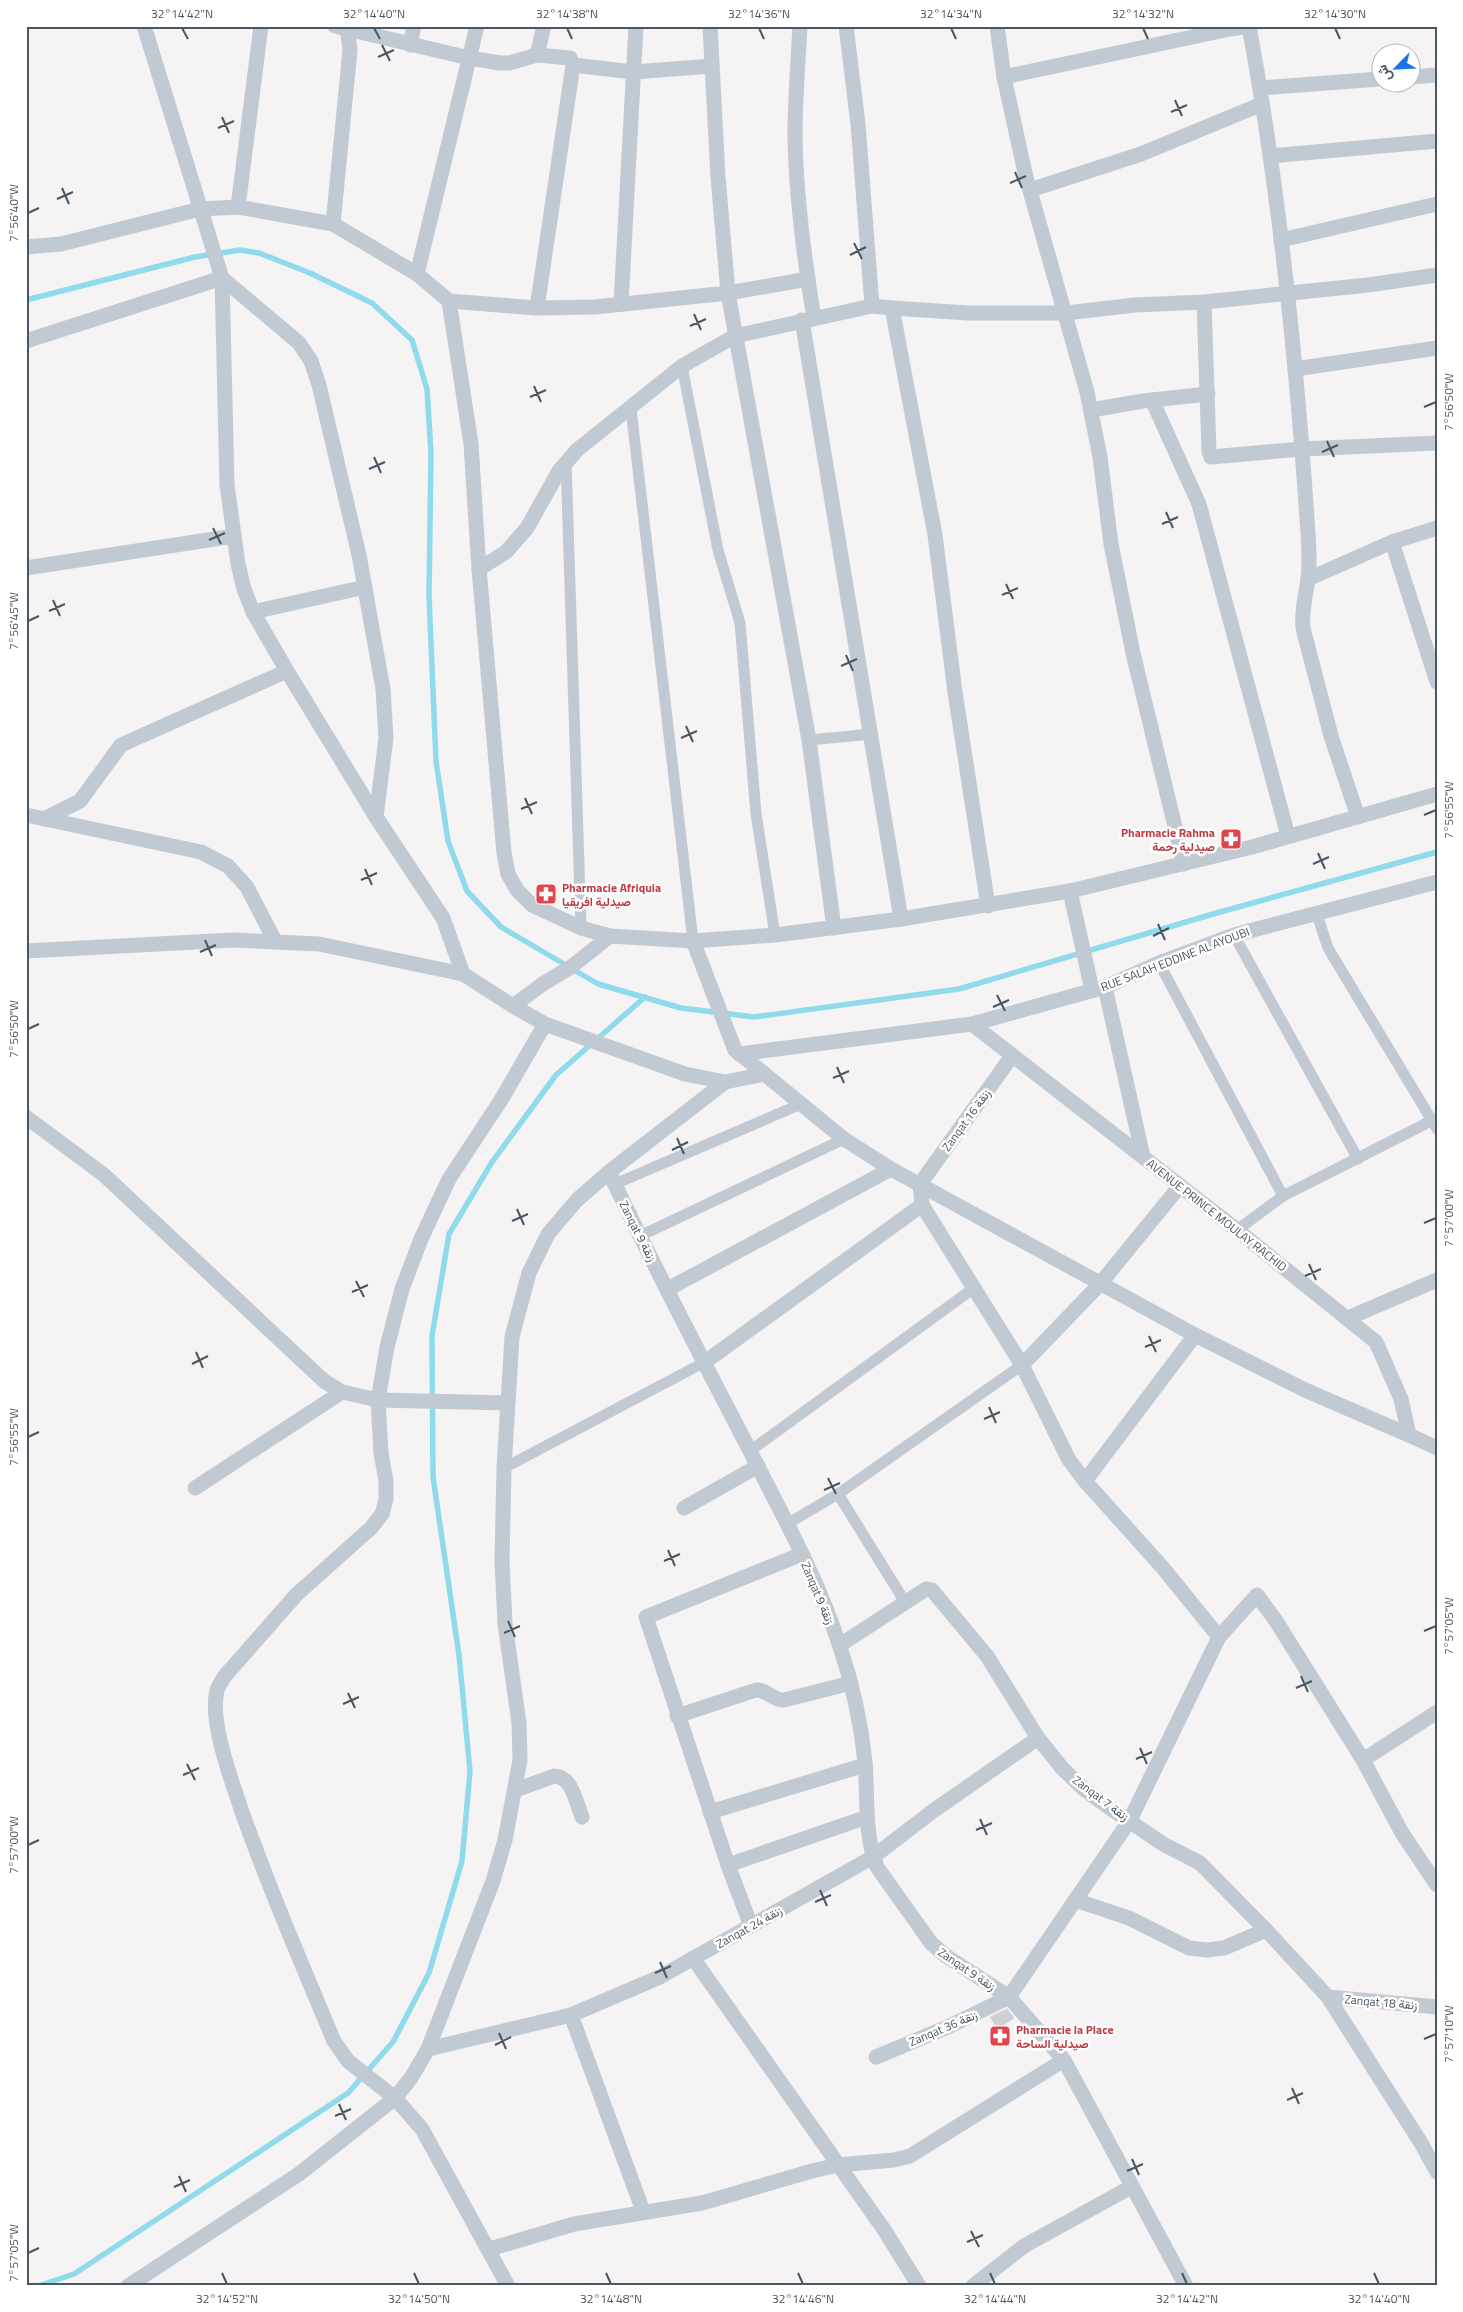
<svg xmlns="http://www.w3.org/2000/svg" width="1463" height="2312" font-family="'Titillium Web',Vazirmatn,sans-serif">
	<rect width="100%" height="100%" fill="#f5f3f3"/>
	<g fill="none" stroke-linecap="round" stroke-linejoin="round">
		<!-- stream -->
		<g stroke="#90daee" stroke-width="5.5">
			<path d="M26,300l169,-43 45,-7 19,3 51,20 62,30 40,37 15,49 4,64 -2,143 7,165 12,80 19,50 34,36 97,57 83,24 73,9 205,-28 254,-75 224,-62"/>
			<path d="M38,2286l36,-12 274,-181 45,-51 36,-69 33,-112 8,-90 -11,-116 -26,-178 -1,-141 17,-102 43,-72 64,-87 89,-78"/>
		</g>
	</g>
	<!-- building -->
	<path fill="#cdcfd5" stroke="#d7d9de" d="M1007,2009l7,9 -16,11 -8,-12z"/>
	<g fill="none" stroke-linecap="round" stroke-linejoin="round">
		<!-- pedestrian -->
		<g stroke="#c1cad2" stroke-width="11">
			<path d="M682,366l36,184 22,73 16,191 19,121"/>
			<path d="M631,409l62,532"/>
			<path d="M566,461l15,467"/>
			<path d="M809,740l63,-6"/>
			<path d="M1316,912l12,36 109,181"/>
			<path d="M1234,935l124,224"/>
			<path d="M1159,963l124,233"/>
			<path d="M615,1184l186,-80"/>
			<path d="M1237,1230l46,-34 154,-78"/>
			<path d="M640,1236l204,-97"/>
			<path d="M750,1451l224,-163"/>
			<path d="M504,1468l201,-106"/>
			<path d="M838,1494l67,108"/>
			<path d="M787,1524l51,-30 184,-129"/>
		</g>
		<!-- minor -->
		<g stroke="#c1cad2" stroke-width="15">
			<path d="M144,26l78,252 5,207 11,79 6,25 9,23 34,59 89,146 67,101 20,56"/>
			<path d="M335,26l134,32 31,5h9l28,-8"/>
			<path d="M710,26l8,151 10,116 81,447 25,188"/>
			<path d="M800,26c-2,37 -5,74 -5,110 1,61 9,122 19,182"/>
			<path d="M846,26l12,98 14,182 20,2 43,227 20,157 33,214"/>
			<path d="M997,26l7,51 21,96 62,219 13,65 11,87 22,109 51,211"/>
			<path d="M1249,26c31,168 48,338 59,508 1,14 2,30 0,45 -2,17 -7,31 -5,49l28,108 27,81"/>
			<path d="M410,45l4,-19"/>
			<path d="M573,65l60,7 79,-6"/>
			<path d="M1004,77l226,-48 21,-3"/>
			<path d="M1410,77l27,-2"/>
			<path d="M1260,88l120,-9"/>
			<path d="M1270,156l167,-15"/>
			<path d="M1030,190l111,-36 121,-50"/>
			<path d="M238,207l23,-181"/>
			<path d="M333,224l17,-174 -3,-24"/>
			<path d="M1281,240l156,-36"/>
			<path d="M26,247l35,-3 139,-35 38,-2 95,17 84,50 32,27 22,143 8,125 25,284 4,21 9,16 15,15 49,23 29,8 83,5 42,109 109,89 47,30 304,166 110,55 104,45"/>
			<path d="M417,274l60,-248"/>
			<path d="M449,301l88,7 58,-1 133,-14 80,-14"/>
			<path d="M1204,302l5,150 2,5 91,-8 135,-6"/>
			<path d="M621,304l15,-278"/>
			<path d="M537,308l36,-243 -3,-7 -33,-3 7,-29"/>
			<path d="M892,308l76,5h98l69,-8 69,-3 164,-17 69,-10"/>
			<path d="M802,320l99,599"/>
			<path d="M26,341l196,-63 77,65 12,18 8,24 40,170 24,134 3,49 -10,79"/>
			<path d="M1295,369l142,-21"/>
			<path d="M1152,400l47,104 89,332"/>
			<path d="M1091,410l52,-9 65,-7"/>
			<path d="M1392,542l45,140"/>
			<path d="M26,568l208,-32"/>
			<path d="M479,569l27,-17 21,-24 32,-57 18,-21 105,-84 53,-30 137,-30"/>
			<path d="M1308,579l84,-37 45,-14"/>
			<path d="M253,612l112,-25"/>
			<path d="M26,815l175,37 27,14 19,21 28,54"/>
			<path d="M44,819l36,-18 41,-56 166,-74"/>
			<path d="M1070,891l22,99"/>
			<path d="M693,941l82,-6 126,-16 169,-28 182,-44 185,-53"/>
			<path d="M26,951l207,-11 86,4 144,30 50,32 32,18"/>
			<path d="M1105,987l38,170"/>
			<path d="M513,1006l31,-23 27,-16 39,-31"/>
			<path d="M972,1024l265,206 139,112 25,57 8,36 28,13"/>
			<path d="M739,1054l233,-30 133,-37 54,-24 75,-28 203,-53"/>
			<path d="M1012,1056l-92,128 2,21 100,160 47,95 16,21 78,87 56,69"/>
			<path d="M26,1117l78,58 220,206 18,11 36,8 130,3"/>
			<path d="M609,1172c44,93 92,185 140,277 32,64 68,127 90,195 13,38 22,79 26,118 3,35 -1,73 12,105l54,76 15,13 63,41 55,63 122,226"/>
			<path d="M668,1289l223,-120"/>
			<path d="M1348,1318l89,-38"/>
			<path d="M705,1362l217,-157"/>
			<path d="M1022,1365l78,-81 79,-97"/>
			<path d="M1085,1481l110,-146"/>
			<path d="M195,1488l147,-96"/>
			<path d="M684,1508l74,-42"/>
			<path d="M840,1645l86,-56 6,1 55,66 51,82 24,30 23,22 22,16 56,38 37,19 66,67"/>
			<path d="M677,1716l79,-26c11,-1 17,11 28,10l67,-17"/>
			<path d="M1363,1760l74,-48"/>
			<path d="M516,1790l38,-14c18,0 22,26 28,41"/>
			<path d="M710,1812l155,-47"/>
			<path d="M728,1865l139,-48"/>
			<path d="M1075,1900l54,18 60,30 18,2 17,-2 42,-18 62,67 109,10"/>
			<path d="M751,1926l-23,-61 -82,-248 156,-63"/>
			<path d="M693,1958l192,273 34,55"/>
			<path d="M1328,1997l93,146 16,29"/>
			<path d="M571,2015l72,196"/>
			<path d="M428,2049l143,-34 89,-38 213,-120 60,-46 105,-73"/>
			<path d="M876,2057l74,-31 59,-29 121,-177 89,-183 38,-42 19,26 87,139 39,73 35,52"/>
			<path d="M490,2249l84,-25 128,-21 110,-32 26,-6 56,-5 16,-4 154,-96"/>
			<path d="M128,2286l171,-112 96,-76 16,-20 17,-29 65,-168 12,-41 15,-80 -1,-37 -14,-99 -3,-63 2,-93 8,-131 17,-64 19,-39 29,-34 32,-28 116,-90"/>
			<path d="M508,2286l-86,-157 -27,-31 -47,-37 -14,-20c-32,-76 -64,-151 -92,-229 -10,-31 -33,-90 -25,-122 1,-4 5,-9 7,-13l72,-82 75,-67 11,-14 4,-15v-18l-5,-28 -3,-53 9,-53 15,-58 19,-50 28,-60 52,-79 44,-76 140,50 40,8 40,-8"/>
			<path d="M973,2286l51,-40 107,-59"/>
		</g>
	</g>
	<!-- ticks -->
	<path fill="none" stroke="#4a5661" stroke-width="2" d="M182,28l6,11M374,28l6,11M567,28l5,11M759,28l5,11M951,28l5,11M1143,28l5,11M1335,28l5,11M382,45l8,16M378,57l16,-7M1175,100l7,16M1171,112l16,-7M222,117l7,16M218,128l16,-7M1015,172l7,16M1010,183l16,-7M62,188l7,16M57,199l16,-7M28,213l11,-5M854,243l8,16M850,255l16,-8M694,314l7,16M690,326l16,-7M534,386l7,16M530,397l16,-7M1424,407l12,-5M1327,441l7,16M1322,452l16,-7M374,457l7,16M369,469l16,-7M1166,512l7,16M1162,524l16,-7M213,528l8,16M209,540l16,-7M1006,584l7,15M1002,595l16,-7M53,600l7,16M49,611l16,-7M28,621l11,-5M846,655l7,16M841,666l16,-7M686,726l7,16M681,738l16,-7M525,798l7,16M521,809l16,-7M1424,815l12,-5M1318,853l7,16M1313,864l16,-7M365,869l7,16M361,880l16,-7M1158,924l7,16M1153,936l16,-8M205,940l7,16M200,952l16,-7M997,995l8,16M993,1007l16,-7M28,1029l11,-5M837,1067l7,16M833,1078l16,-7M677,1138l7,16M672,1150l16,-8M517,1209l7,16M512,1221l16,-7M1424,1223l12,-5M1309,1264l7,16M1305,1276l16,-7M356,1281l8,16M352,1292l16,-7M1149,1336l7,16M1145,1347l16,-7M196,1352l7,16M192,1364l16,-8M989,1407l7,16M984,1419l16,-7M28,1437l11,-5M828,1478l8,16M824,1490l16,-7M668,1550l7,16M664,1561l16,-7M508,1621l7,16M1424,1631l12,-5M504,1633l16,-7M1301,1676l7,16M1296,1688l16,-7M348,1693l7,15M343,1704l16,-7M1140,1748l7,16M1136,1759l16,-7M187,1764l8,16M183,1775l16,-7M980,1819l7,16M976,1830l16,-7M28,1845l11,-5M820,1890l7,16M815,1902l16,-7M660,1962l7,16M655,1973l16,-7M499,2033l7,16M1424,2039l12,-5M495,2045l16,-8M1292,2088l7,16M1287,2100l16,-7M339,2104l7,16M335,2116l16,-7M1132,2159l7,16M1127,2171l16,-7M179,2176l7,16M174,2187l16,-7M971,2231l8,16M967,2242l16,-7M28,2253l11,-5M222,2273l5,11M414,2273l5,11M606,2273l5,11M798,2273l5,11M990,2273l5,11M1182,2273l5,11M1374,2273l5,11"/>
	<!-- icons -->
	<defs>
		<g id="pharmacy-square" transform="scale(1.125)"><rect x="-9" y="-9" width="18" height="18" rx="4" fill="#e0444e" stroke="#fff"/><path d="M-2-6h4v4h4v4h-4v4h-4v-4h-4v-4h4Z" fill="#fff"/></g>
	</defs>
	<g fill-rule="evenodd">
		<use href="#pharmacy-square" x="1231" y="839"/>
		<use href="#pharmacy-square" x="546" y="894"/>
		<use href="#pharmacy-square" x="1000" y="2036"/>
	</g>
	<g text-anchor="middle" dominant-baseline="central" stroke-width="5" stroke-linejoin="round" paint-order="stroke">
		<!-- health labels -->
		<g font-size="12" font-weight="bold" fill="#be3a42" stroke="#fff" text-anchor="start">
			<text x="1215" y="832" text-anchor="end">Pharmacie Rahma<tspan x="1215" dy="14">صيدلية رحمة</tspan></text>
			<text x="562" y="887">Pharmacie Afriquia<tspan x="562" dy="14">صيدلية افريقيا</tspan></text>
			<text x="1016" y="2029">Pharmacie la Place<tspan x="1016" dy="14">صيدلية الساحة</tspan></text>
		</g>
		<!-- street labels -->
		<g font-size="12" fill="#4a5661" stroke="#fff">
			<text transform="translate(1175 959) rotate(-21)">RUE SALAH EDDINE AL AYOUBI</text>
			<text transform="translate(966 1120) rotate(-54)">Zanqat 16 زنقة</text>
			<text transform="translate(1217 1215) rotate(38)">AVENUE PRINCE MOULAY RACHID</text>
			<text transform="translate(638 1231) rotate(63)">Zanqat 9 زنقة</text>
			<text transform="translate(818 1593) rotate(67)">Zanqat 9 زنقة</text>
			<text transform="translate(1101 1798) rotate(37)">Zanqat 7 زنقة</text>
			<text transform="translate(749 1927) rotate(-29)">Zanqat 24 زنقة</text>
			<text transform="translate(967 1969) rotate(34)">Zanqat 9 زنقة</text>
			<text transform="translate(1381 2002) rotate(5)">Zanqat 18 زنقة</text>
			<text transform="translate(943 2028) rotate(-23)">Zanqat 36 زنقة</text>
		</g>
	</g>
	<!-- border -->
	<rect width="1463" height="2312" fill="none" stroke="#ffffff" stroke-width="55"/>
	<!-- north arrow -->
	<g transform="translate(1396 68) rotate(246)"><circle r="24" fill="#ffffff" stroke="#b7bbc0"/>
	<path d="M0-4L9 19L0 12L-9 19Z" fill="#1a73e8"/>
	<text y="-8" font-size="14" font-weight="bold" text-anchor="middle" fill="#4a5661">ش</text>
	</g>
	<rect x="28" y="28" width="1408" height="2256" fill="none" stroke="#4a5661" stroke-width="2"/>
	<g font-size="12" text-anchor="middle" fill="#4a5661">
		<text x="182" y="18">32°14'42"N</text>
		<text x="374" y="18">32°14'40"N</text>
		<text x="567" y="18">32°14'38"N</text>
		<text x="759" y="18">32°14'36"N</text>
		<text x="951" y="18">32°14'34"N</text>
		<text x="1143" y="18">32°14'32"N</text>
		<text x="1335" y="18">32°14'30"N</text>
		<text transform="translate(14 213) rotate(-90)" y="4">7°56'40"W</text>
		<text transform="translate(1449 402) rotate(-90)" y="4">7°56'50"W</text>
		<text transform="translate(14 621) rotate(-90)" y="4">7°56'45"W</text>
		<text transform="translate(1449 810) rotate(-90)" y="4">7°56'55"W</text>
		<text transform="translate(14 1029) rotate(-90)" y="4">7°56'50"W</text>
		<text transform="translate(1449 1218) rotate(-90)" y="4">7°57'00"W</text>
		<text transform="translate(14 1437) rotate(-90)" y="4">7°56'55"W</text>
		<text transform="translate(1449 1626) rotate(-90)" y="4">7°57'05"W</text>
		<text transform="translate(14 1845) rotate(-90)" y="4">7°57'00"W</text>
		<text transform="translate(1449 2034) rotate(-90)" y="4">7°57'10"W</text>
		<text transform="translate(14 2253) rotate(-90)" y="4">7°57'05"W</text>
		<text x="227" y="2303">32°14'52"N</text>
		<text x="419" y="2303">32°14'50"N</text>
		<text x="611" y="2303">32°14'48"N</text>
		<text x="803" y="2303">32°14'46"N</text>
		<text x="995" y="2303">32°14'44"N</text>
		<text x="1187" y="2303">32°14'42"N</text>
		<text x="1379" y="2303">32°14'40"N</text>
	</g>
</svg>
